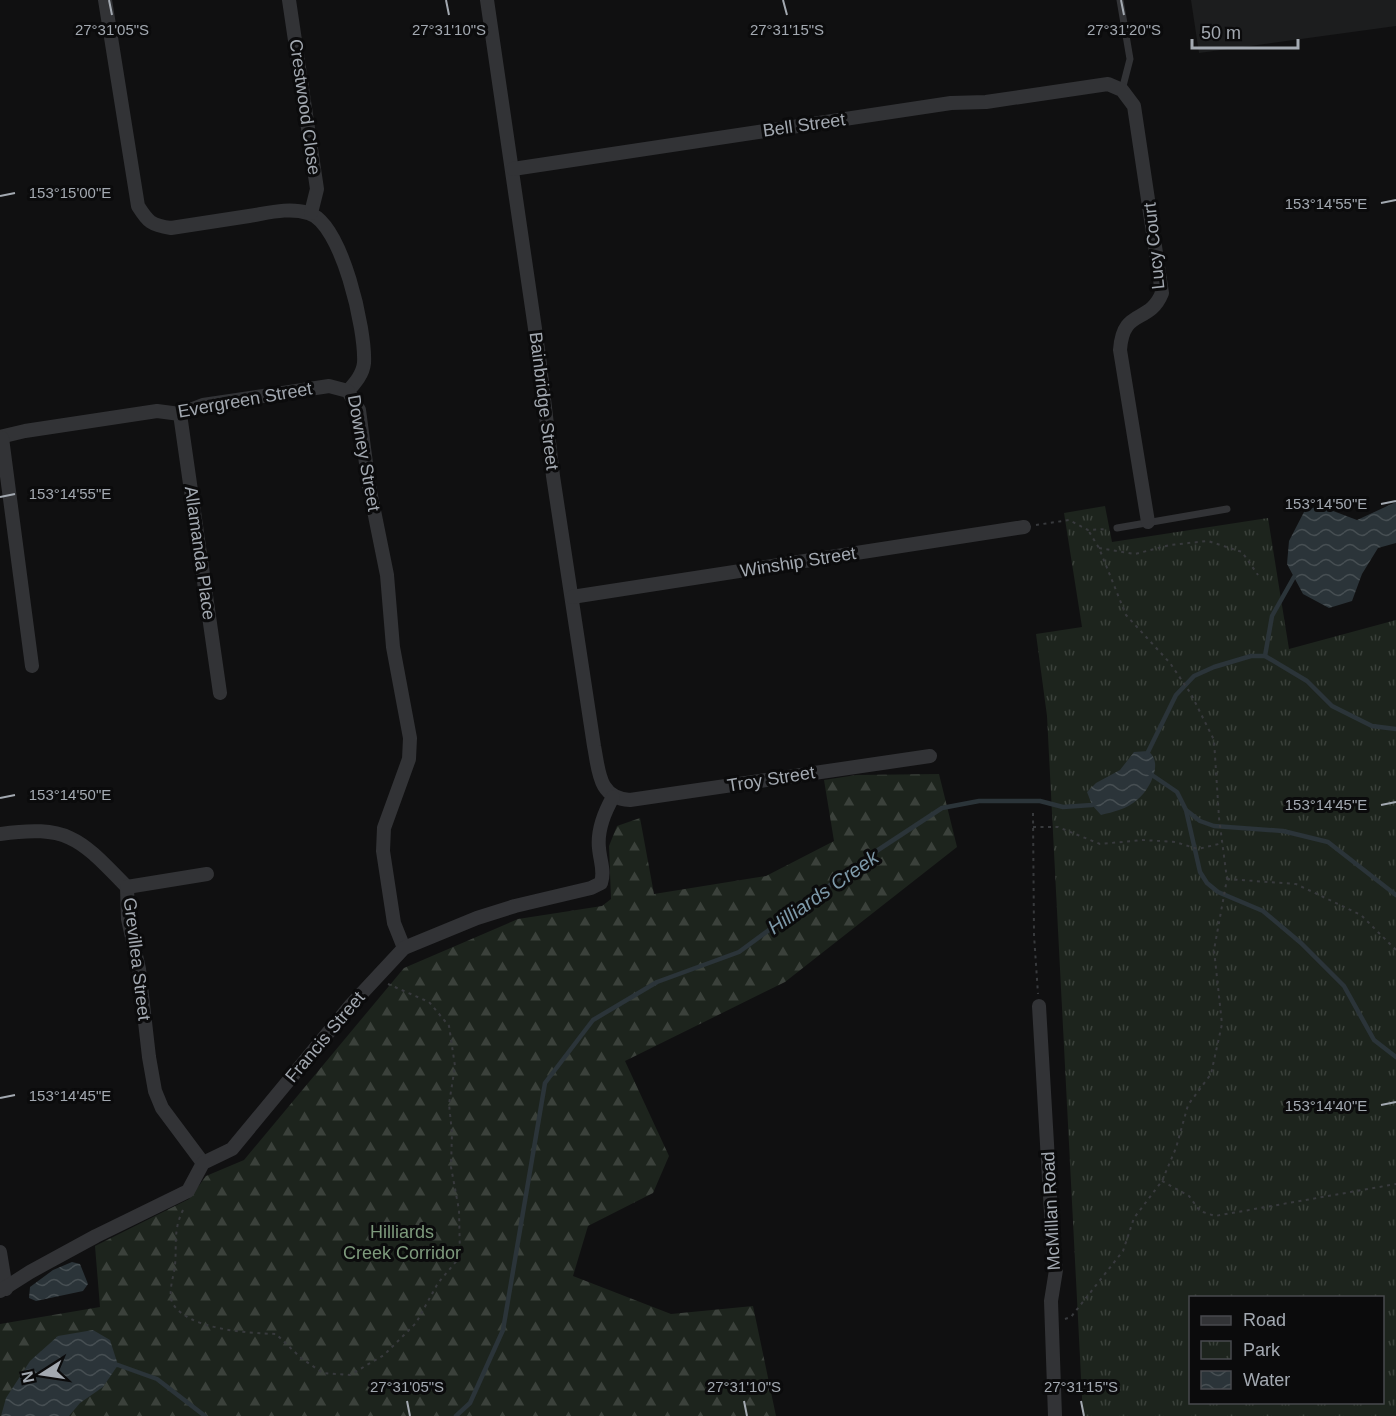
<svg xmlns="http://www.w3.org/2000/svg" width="1396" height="1416" font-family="Arial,sans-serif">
	<defs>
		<pattern id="forest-firs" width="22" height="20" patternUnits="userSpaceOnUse" patternTransform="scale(1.5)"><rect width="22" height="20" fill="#1d241d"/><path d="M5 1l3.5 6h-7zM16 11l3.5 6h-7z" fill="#3b413b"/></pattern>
		<pattern id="park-tufts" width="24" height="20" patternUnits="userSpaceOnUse" patternTransform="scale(1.5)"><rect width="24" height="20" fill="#1d241d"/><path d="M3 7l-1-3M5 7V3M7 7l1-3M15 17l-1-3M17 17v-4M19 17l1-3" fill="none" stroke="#3b413b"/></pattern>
		<pattern id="water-waves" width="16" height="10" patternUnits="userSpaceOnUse" patternTransform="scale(1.5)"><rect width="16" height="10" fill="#2b3439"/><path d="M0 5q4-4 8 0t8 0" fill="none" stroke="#474f53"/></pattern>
	</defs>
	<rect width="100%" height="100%" fill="#101011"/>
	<!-- built -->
	<path fill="#1c1d1e" d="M1191,0h205v26l-197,27z"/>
	<!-- forest -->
	<path fill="url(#forest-firs)" d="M939,774l18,73 -172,135 -160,79 44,95 -16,37 -65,33 -15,50 98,38 82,-8 23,110h-776v-92l100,-17 -5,-61 94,-47 17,-23 38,-16 160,-192 114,-49 84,-13 9,-7 -2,-53 8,-20 23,-8 14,76 112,-18 68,-35 -10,-61 32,-5z"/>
	<!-- park -->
	<path fill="url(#park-tufts)" fill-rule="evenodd" d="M1105,506l7,36 156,-24 21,131 107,-29v796h-313l-36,-700 -11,-82 46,-7 -18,-114zM1190,1298h192v104h-192z"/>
	<!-- water -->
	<g fill="url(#water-waves)">
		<path d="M1396,502v41l-18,5 -16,26 -10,27 -23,7 -26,-14 -16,-30 2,-23 16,-31 15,-4 37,14z"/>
		<path d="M1148,751c16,11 2,39 -11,49 -10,9 -24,12 -36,15l-9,-10 -5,-13 9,-9 24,-13 14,-18z"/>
		<path d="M72,1262l8,2 8,20 -5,7 -47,10 -7,-3 1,-11 23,-17z"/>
		<path d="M93,1330l17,10 8,25 -15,22 -23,16 -11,13h-68l5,-18 24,-37 28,-25z"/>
	</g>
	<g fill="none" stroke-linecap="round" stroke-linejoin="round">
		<!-- stream -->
		<g stroke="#2b3439" stroke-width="4.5">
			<path d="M1265,656l7,-40 22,-39"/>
			<path d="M1146,756l30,-61 18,-19 20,-9 37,-11h14l42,25 25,25 40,20 24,3"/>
			<path d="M1149,773l28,19 9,18 14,11 14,5 69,5 45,11 68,53"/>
			<path d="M1186,810l14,62 7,11 11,9 45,19 38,32 43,43 30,54 22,17"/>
			<path d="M115,1365h3l39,14 48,37"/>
			<path d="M456,1416l14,-13 33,-73 42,-247 48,-63 64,-38 82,-30 136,-100 67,-44 37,-7h61l23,6 29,-2 4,-2"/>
		</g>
		<!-- path -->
		<g stroke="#383a3d" stroke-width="2" stroke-dasharray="3 4.5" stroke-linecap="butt">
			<path d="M1036,525l33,-5 19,10 18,-1"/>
			<path d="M1099,548l36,6 35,-9 38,-4 34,11 16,23"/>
			<path d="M1033,813l1,122 4,59"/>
			<path d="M1033,827h25l42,17 43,-4 32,2 23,7 25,-6"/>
			<path d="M1227,879l69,5 65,31 35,35"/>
			<path d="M1162,1181l27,15 11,15 15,5 181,-32"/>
			<path d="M183,1210c-10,20 -6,34 -8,55 -1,11 -7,26 -3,37 14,28 77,31 104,32l25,24 22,15 27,2 34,-20 32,-32 22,-40 22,-26 -1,-47 -8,-43 1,-34 -3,-29 6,-38 -6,-40 -20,-24 -41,-18"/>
			<path d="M1065,1319l6,-2 52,-66 11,-33 28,-37 14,-33 12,-43 23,-31 11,-50 -8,-74 13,-71 -8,-61 -5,-78 -23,-46 -21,-31 -44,-48 -27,-67 -11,-18"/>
		</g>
		<!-- service -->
		<g stroke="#323336" stroke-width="7">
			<path d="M1120,0l10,59 -8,31"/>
			<path d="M1117,528l110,-19"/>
		</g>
		<!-- minor -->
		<g stroke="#323336" stroke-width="14">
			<path d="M105,0l33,206c10,16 13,19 33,22 26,-4 52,-8 78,-12 19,-3 40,-9 59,-3 34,9 58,118 56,150 -1,11 -9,20 -16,28l11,19 10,76 18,89 6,72 17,91 -1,21 -25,69 -1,23 11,72 10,25"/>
			<path d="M289,0l28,189 -6,24"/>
			<path d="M487,0l52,356 14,120 41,270c5,25 4,52 36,54l300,-44"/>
			<path d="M513,169l438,-66 35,-1 122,-18 14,6 12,16 28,187c-13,32 -39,14 -42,57l28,172"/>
			<path d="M180,414l40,279"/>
			<path d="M0,437l25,-6 132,-20 23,3 23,-9 126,-19 19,5"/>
			<path d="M2,438l30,228"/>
			<path d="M572,597l452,-70"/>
			<path d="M0,834c70,-10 81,6 127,53l1,32 11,50 10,88 6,34 7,17 41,55"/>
			<path d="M127,887l80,-13"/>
			<path d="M1039,1006l14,241 3,23 -5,31 4,115"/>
			<path d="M0,1252l6,37"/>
			<path d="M0,1291l30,-19 66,-36 92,-45 15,-28 29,-14 119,-144 53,-57 73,-30 38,-12 76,-18 10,-5c4,-12 -1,-22 -2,-35 -2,-18 5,-35 14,-51"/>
		</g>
	</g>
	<!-- ticks -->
	<path fill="none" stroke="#a3a9b1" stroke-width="2" d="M109,0l3,15M446,0l3,15M783,0l4,15M1121,0l3,15M0,196l15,-3M1381,203l15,-3M0,497l15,-3M1381,504l15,-3M0,798l15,-3M1381,805l15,-3M0,1098l15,-3M1381,1105l15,-3M407,1401l3,15M744,1401l3,15M1081,1401l3,15"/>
	<g text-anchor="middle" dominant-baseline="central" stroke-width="6" stroke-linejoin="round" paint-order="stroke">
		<!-- street labels -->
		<g font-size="18" fill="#a3a9b1" stroke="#0b0b0c">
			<text transform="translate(305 107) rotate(82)">Crestwood Close</text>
			<text transform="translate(804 125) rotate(-8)">Bell Street</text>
			<text transform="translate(1154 246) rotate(-96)">Lucy Court</text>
			<text transform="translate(245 400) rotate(-10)">Evergreen Street</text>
			<text transform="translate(544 401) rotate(83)">Bainbridge Street</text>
			<text transform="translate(364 453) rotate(80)">Downey Street</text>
			<text transform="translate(200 553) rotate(82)">Allamanda Place</text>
			<text transform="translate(798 562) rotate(-9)">Winship Street</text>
			<text transform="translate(771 779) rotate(-9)">Troy Street</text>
			<text transform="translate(137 959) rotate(83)">Grevillea Street</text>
			<text transform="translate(325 1037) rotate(-50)">Francis Street</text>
			<text transform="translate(1051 1211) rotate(-93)">McMillan Road</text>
		</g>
		<!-- park labels -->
		<g font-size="18" fill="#7d9a7c" stroke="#0b0b0c">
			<text x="402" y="1232">Hilliards<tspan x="402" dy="21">Creek Corridor</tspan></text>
		</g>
		<!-- water labels -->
		<g font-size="20" font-style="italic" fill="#7d99a9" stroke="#0b0b0c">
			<text transform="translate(823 892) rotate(-35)">Hilliards Creek</text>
		</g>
	</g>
	<g font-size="15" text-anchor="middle" fill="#a3a9b1" stroke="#0b0b0c" stroke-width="6" stroke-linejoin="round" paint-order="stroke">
		<text x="112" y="35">27°31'05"S</text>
		<text x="449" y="35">27°31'10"S</text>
		<text x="787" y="35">27°31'15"S</text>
		<text x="1124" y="35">27°31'20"S</text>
		<text x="70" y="198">153°15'00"E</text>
		<text x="1326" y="209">153°14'55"E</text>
		<text x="70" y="499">153°14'55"E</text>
		<text x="1326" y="509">153°14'50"E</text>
		<text x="70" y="800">153°14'50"E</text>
		<text x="1326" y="810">153°14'45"E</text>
		<text x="70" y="1101">153°14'45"E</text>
		<text x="1326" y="1111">153°14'40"E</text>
		<text x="407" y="1392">27°31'05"S</text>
		<text x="744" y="1392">27°31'10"S</text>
		<text x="1081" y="1392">27°31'15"S</text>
	</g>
	<!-- legend -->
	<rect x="1189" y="1296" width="195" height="108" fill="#0b0b0c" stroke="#484a4e" stroke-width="1.5"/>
	<rect x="1201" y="1316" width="30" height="9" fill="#323336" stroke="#484a4e" stroke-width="1.5"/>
	<text x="1243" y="1326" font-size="18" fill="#a3a9b1">Road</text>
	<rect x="1201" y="1341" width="30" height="18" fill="url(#park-tufts)" stroke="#484a4e" stroke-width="1.5"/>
	<text x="1243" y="1356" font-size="18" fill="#a3a9b1">Park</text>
	<rect x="1201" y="1371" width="30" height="18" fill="url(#water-waves)" stroke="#484a4e" stroke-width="1.5"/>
	<text x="1243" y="1386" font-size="18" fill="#a3a9b1">Water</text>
	<!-- north arrow -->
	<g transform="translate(42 1374) rotate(258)" stroke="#0b0b0c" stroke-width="4.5" paint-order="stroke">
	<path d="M0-4.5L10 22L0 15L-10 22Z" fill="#a3a9b1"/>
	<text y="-9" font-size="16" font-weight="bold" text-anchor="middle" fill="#a3a9b1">N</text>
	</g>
	<!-- scale -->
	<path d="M1192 39v9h106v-9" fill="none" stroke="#a3a9b1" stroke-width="3"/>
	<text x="1201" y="39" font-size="18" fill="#a3a9b1" stroke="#0b0b0c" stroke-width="4.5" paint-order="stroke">50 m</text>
</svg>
